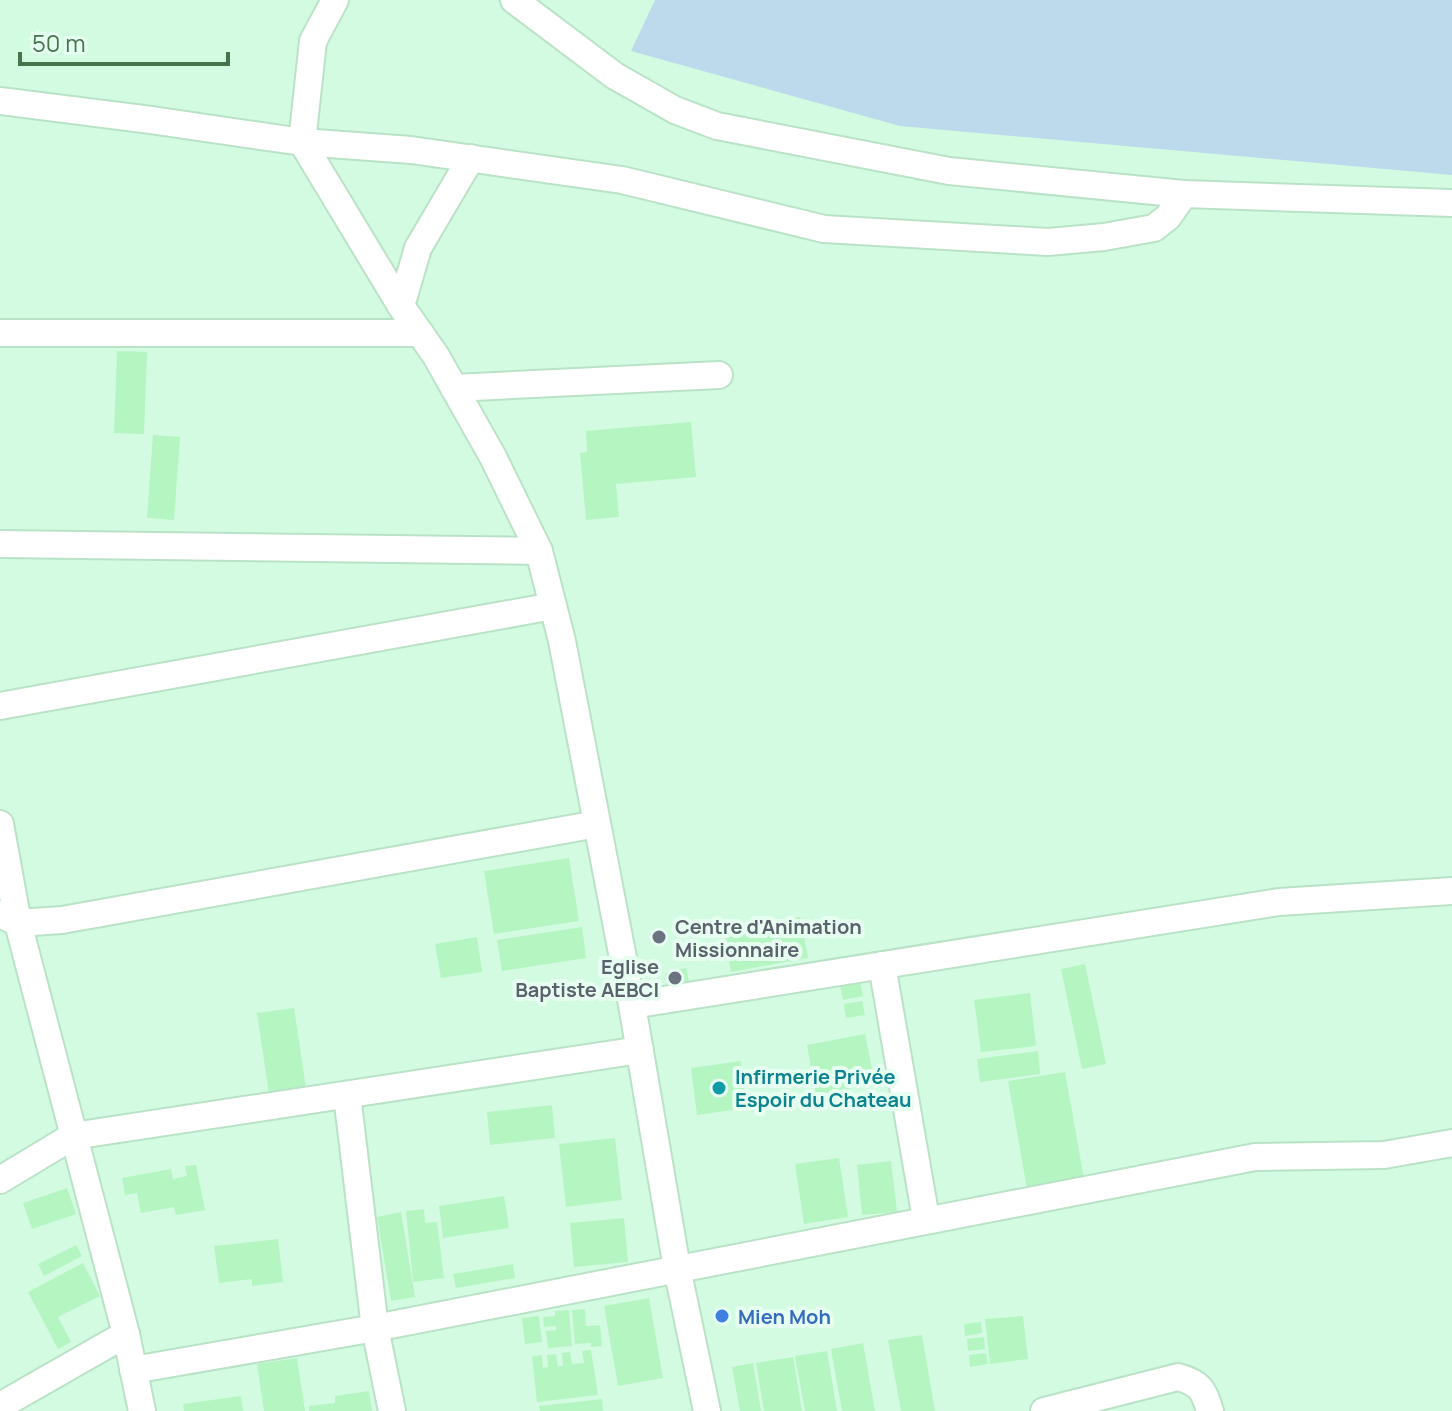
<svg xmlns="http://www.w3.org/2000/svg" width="1452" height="1411" font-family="Manrope,sans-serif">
	<rect width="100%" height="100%" fill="#dffeec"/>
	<!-- residential -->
	<path fill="#d3fbe2" d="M0,0h676l776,109v1302h-1452z"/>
	<!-- green -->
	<path fill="#bdd9ec" d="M655,0h797v175l-552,-49 -269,-75z"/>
	<!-- building -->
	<g fill="#b5f5c2">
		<path d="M117,351l30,1 -3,82 -30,-1z"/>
		<path d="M691,422l5,55 -80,7 3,33 -33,3 -6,-67 7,-1 -1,-21z"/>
		<path d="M153,435l27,2 -6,83 -27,-2z"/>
		<path d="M569,858l10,63 -85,13 -10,-63z"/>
		<path d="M800,917l8,41 -77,14 -7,-41z"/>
		<path d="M582,927l4,31 -84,13 -5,-31z"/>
		<path d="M477,937l5,35 -41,6 -6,-34z"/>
		<path d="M1085,964l21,100 -24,5 -21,-100z"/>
		<path d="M686,968l4,18 -22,5 -3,-18z"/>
		<path d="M860,981l3,15 -20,4 -3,-15z"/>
		<path d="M1030,993l6,53 -55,6 -7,-52z"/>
		<path d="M862,1001l3,14 -19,3 -2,-14z"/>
		<path d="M294,1008l12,80 -37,6 -12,-81z"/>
		<path d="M865,1034l10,50 -59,11 -9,-50z"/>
		<path d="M1038,1051l2,23 -60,8 -3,-23z"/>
		<path d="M741,1061l6,47 -50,7 -6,-47z"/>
		<path d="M1065,1072l19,107 -57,10 -19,-108z"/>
		<path d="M552,1105l3,33 -65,7 -3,-33z"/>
		<path d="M615,1138l7,62 -56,7 -7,-63z"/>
		<path d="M839,1158l9,59 -44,7 -9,-60z"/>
		<path d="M891,1161l6,51 -35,3 -5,-50z"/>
		<path d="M196,1165l9,45 -29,5 -2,-8 -33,6 -4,-20 -12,2 -3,-17 49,-9 2,10 14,-3 -2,-10z"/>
		<path d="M67,1188l9,26 -44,15 -9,-26z"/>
		<path d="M504,1196l5,32 -66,10 -4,-32z"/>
		<path d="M424,1209l1,14 12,-1 7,56 -31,4 -7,-71z"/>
		<path d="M401,1212l14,85 -24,4 -14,-84z"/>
		<path d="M624,1218l4,44 -54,5 -4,-44z"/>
		<path d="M278,1239l5,43 -31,4v-7l-33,4 -5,-37z"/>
		<path d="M76,1245l6,11 -38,20 -6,-12z"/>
		<path d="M83,1263l17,33 -42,21 13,25 -13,7 -30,-57z"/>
		<path d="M513,1264l2,14 -59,10 -3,-14z"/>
		<path d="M649,1298l14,80 -45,8 -14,-80z"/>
		<path d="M585,1309l1,17 14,-1 2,21 -11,1v-4l-16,1 -3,-34z"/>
		<path d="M569,1310l3,36 -24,2 -2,-17 10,-1v-4l-12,1 -1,-10 12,-1v-5z"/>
		<path d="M539,1316l3,26 -17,2 -3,-26z"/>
		<path d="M1023,1316l5,43 -38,5 -5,-45z"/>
		<path d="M981,1322l1,11 -17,3 -1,-12z"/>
		<path d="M922,1335l13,76h-34l-13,-71z"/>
		<path d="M984,1337l1,12 -17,2 -1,-12z"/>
		<path d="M863,1343l12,68h-33l-11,-62z"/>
		<path d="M591,1350l7,45 -61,7 -5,-46 10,-1 1,13 5,-1 -1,-12 9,-1 2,12h5l-1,-13 8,-1 2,12 12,-1 -2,-12z"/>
		<path d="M827,1351l10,60h-32l-10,-55z"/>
		<path d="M986,1353l2,11 -18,3 -1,-12z"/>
		<path d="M793,1357l9,54h-38l-8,-48z"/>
		<path d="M297,1358l8,53h-41l-7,-47z"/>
		<path d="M753,1363l8,48h-21l-8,-44z"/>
		<path d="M369,1391l3,20h-63v-5l26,-3v-7z"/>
		<path d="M241,1396l2,15h-59l-1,-7z"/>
		<path d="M602,1399l1,12h-63l-1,-5z"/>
	</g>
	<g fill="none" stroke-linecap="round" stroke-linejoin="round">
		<!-- minor casing -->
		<g stroke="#bae2c6" stroke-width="30">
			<g id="minor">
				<path d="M335,0l-22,41 -11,101 99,164"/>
				<path d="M514,0l101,76 60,34 42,16 232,45 235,23 268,9"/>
				<path d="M0,101l151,19 151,22 109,8 211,30 202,49 224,13 56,-5 50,-9 14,-11 16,-23"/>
				<path d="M471,158l-53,90 -17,58 35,50 57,101 46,94 23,90 70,364 45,263 30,143"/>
				<path d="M0,333h420"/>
				<path d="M454,388l265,-13"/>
				<path d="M0,544l539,7"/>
				<path d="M0,706l553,-100"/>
				<path d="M0,824l18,99 108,411 16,77"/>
				<path d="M0,914l18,9 44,-3 535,-96"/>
				<path d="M882,965l44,254"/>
				<path d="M632,1005l647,-103 173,-11"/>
				<path d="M347,1095l28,233 17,83"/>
				<path d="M0,1180l73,-44 567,-86"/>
				<path d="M133,1370l242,-42 880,-171 129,-2 68,-12"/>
				<path d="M0,1406l126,-72"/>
				<path d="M1044,1411l134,-34c22,6 26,13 32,34"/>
			</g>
		</g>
		<!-- minor -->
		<use href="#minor" stroke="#fff" stroke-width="26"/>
	</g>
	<!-- markers -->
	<g fill="#6b7280" stroke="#e6fff1" stroke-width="3">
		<circle cx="659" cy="937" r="8"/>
		<circle cx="675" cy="978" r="8"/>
	</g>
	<circle fill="#0f9aa8" stroke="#e6fff1" stroke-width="3" cx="719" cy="1088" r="8"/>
	<circle fill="#3f7fe0" stroke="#e6fff1" stroke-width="3" cx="722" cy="1316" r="8"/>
	<g text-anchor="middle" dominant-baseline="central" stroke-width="8" stroke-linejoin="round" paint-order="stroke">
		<!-- worship labels -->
		<g font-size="20" font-weight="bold" fill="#5b616d" stroke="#e6fff1" text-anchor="start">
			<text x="675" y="926">Centre d'Animation<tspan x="675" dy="23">Missionnaire</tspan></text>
			<text x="659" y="966" text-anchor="end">Eglise<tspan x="659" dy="23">Baptiste AEBCI</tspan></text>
		</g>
		<!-- culture labels -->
		<g font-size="20" font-weight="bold" fill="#0d838f" stroke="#e6fff1" text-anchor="start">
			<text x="735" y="1076">Infirmerie Privée<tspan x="735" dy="23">Espoir du Chateau</tspan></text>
		</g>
		<!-- shop labels -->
		<g font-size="20" font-weight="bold" fill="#366cbe" stroke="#e6fff1" text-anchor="start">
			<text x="738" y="1316">Mien Moh</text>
		</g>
	</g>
	<!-- scale -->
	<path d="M20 52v12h208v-12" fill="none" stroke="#45754d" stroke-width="4"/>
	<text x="32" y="52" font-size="24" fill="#45754d" stroke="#e6fff1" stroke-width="6" paint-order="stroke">50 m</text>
</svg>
